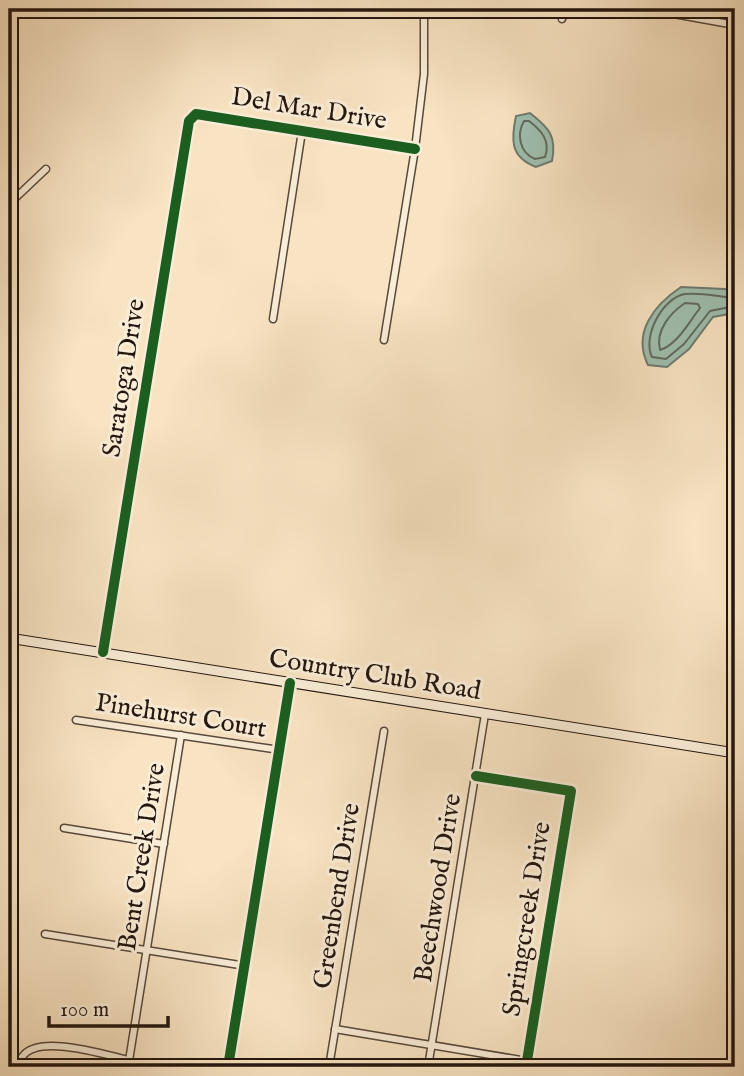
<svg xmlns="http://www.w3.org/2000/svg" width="744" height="1076" font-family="'IM FELL English',serif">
	<rect width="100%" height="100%" fill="#f8e3c2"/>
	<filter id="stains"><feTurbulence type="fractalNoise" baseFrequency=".00286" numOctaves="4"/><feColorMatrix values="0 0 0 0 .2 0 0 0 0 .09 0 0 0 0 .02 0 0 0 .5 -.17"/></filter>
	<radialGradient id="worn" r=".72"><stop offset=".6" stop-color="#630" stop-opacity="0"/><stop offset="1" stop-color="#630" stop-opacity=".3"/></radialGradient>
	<!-- water -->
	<g fill="#9ebeaf" stroke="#6d7b6f" stroke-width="2">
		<path d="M530,113c19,15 27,23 22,48l-16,6c-26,-10 -25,-27 -20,-51z"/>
		<path d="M681,287l44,2 10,3v21l-22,4 -24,32 -22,18 -19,-2c-16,-32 6,-60 33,-78z"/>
	</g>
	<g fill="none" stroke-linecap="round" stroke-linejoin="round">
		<!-- shore -->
		<g stroke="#606a5f" stroke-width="2">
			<path d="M524,121h5c12,9 22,20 16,36l-10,2c-15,-6 -19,-24 -11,-38z"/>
			<path d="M735,298c-15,-1 -34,-6 -50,-4 -23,4 -43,43 -33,63l14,2 18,-15 26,-33 25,-5"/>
			<path d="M685,303l13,1 2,4c-11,14 -23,37 -40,42 -5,-19 10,-37 25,-47z"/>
		</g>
		<!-- street casing -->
		<g stroke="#58493c" stroke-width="9">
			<g id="street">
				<path d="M646,9l89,16"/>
				<path d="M562,19l2,-10"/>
				<path d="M9,204l37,-35"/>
				<path d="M273,319l29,-188"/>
				<path d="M384,340l31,-191 9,-75v-65"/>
				<path d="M103,652l86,-531 7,-7 219,35"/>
				<path d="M76,720l204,30"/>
				<path d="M476,776l95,15 -45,276"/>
				<path d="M64,828l100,16"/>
				<path d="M45,934l201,32"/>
				<path d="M335,1029l228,38"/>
				<path d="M18,1067c1,-3 2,-7 4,-10 16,-24 83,-2 107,3"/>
				<path d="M128,1067l53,-332"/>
				<path d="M228,1067l62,-384"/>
				<path d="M329,1067l55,-336"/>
				<path d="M428,1067l57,-353"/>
			</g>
		</g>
		<!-- secondary casing -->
		<g stroke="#23160f" stroke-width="11">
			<path id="secondary" d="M9,638l726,115"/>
		</g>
		<!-- street -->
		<use href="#street" stroke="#faedd7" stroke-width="6"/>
		<!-- secondary -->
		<use href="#secondary" stroke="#faedd7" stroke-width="9"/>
		<!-- cycleway casing -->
		<g stroke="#faedd7" stroke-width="15">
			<g id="cycleway">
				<path d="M103,652l86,-531 7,-7 219,35"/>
				<path d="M476,776l95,15 -45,276"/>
				<path d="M228,1067l62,-384"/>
			</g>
		</g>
		<!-- cycleway -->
		<use href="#cycleway" stroke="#1b5e20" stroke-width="10"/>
	</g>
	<g text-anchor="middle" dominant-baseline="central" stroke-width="6" stroke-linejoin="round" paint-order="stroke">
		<!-- street labels -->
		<g font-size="26" fill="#23160f" stroke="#faedd7">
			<text transform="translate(309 109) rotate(9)">Del Mar Drive</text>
			<text transform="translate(124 378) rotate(-81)">Saratoga Drive</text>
			<text transform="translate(375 675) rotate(9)">Country Club Road</text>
			<text transform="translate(181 716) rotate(9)">Pinehurst Court</text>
			<text transform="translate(142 857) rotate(-81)">Bent Creek Drive</text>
			<text transform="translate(438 888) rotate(-81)">Beechwood Drive</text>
			<text transform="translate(337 896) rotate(-81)">Greenbend Drive</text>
			<text transform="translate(527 919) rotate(-81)">Springcreek Drive</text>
		</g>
	</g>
	<!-- margin -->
	<rect width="744" height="1076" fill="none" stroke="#f8e3c2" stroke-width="35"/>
	<rect x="10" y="10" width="723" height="1055" fill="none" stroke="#23160f" stroke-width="3.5"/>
	<rect x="18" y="18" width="709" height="1041" fill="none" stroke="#23160f" stroke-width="2"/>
	<!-- scale -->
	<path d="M49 1016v10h119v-10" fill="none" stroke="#23160f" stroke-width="3.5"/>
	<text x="60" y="1016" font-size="21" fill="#23160f" stroke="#faedd7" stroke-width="5" paint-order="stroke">100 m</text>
	<rect width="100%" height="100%" filter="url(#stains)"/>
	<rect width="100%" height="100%" fill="url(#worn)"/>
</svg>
